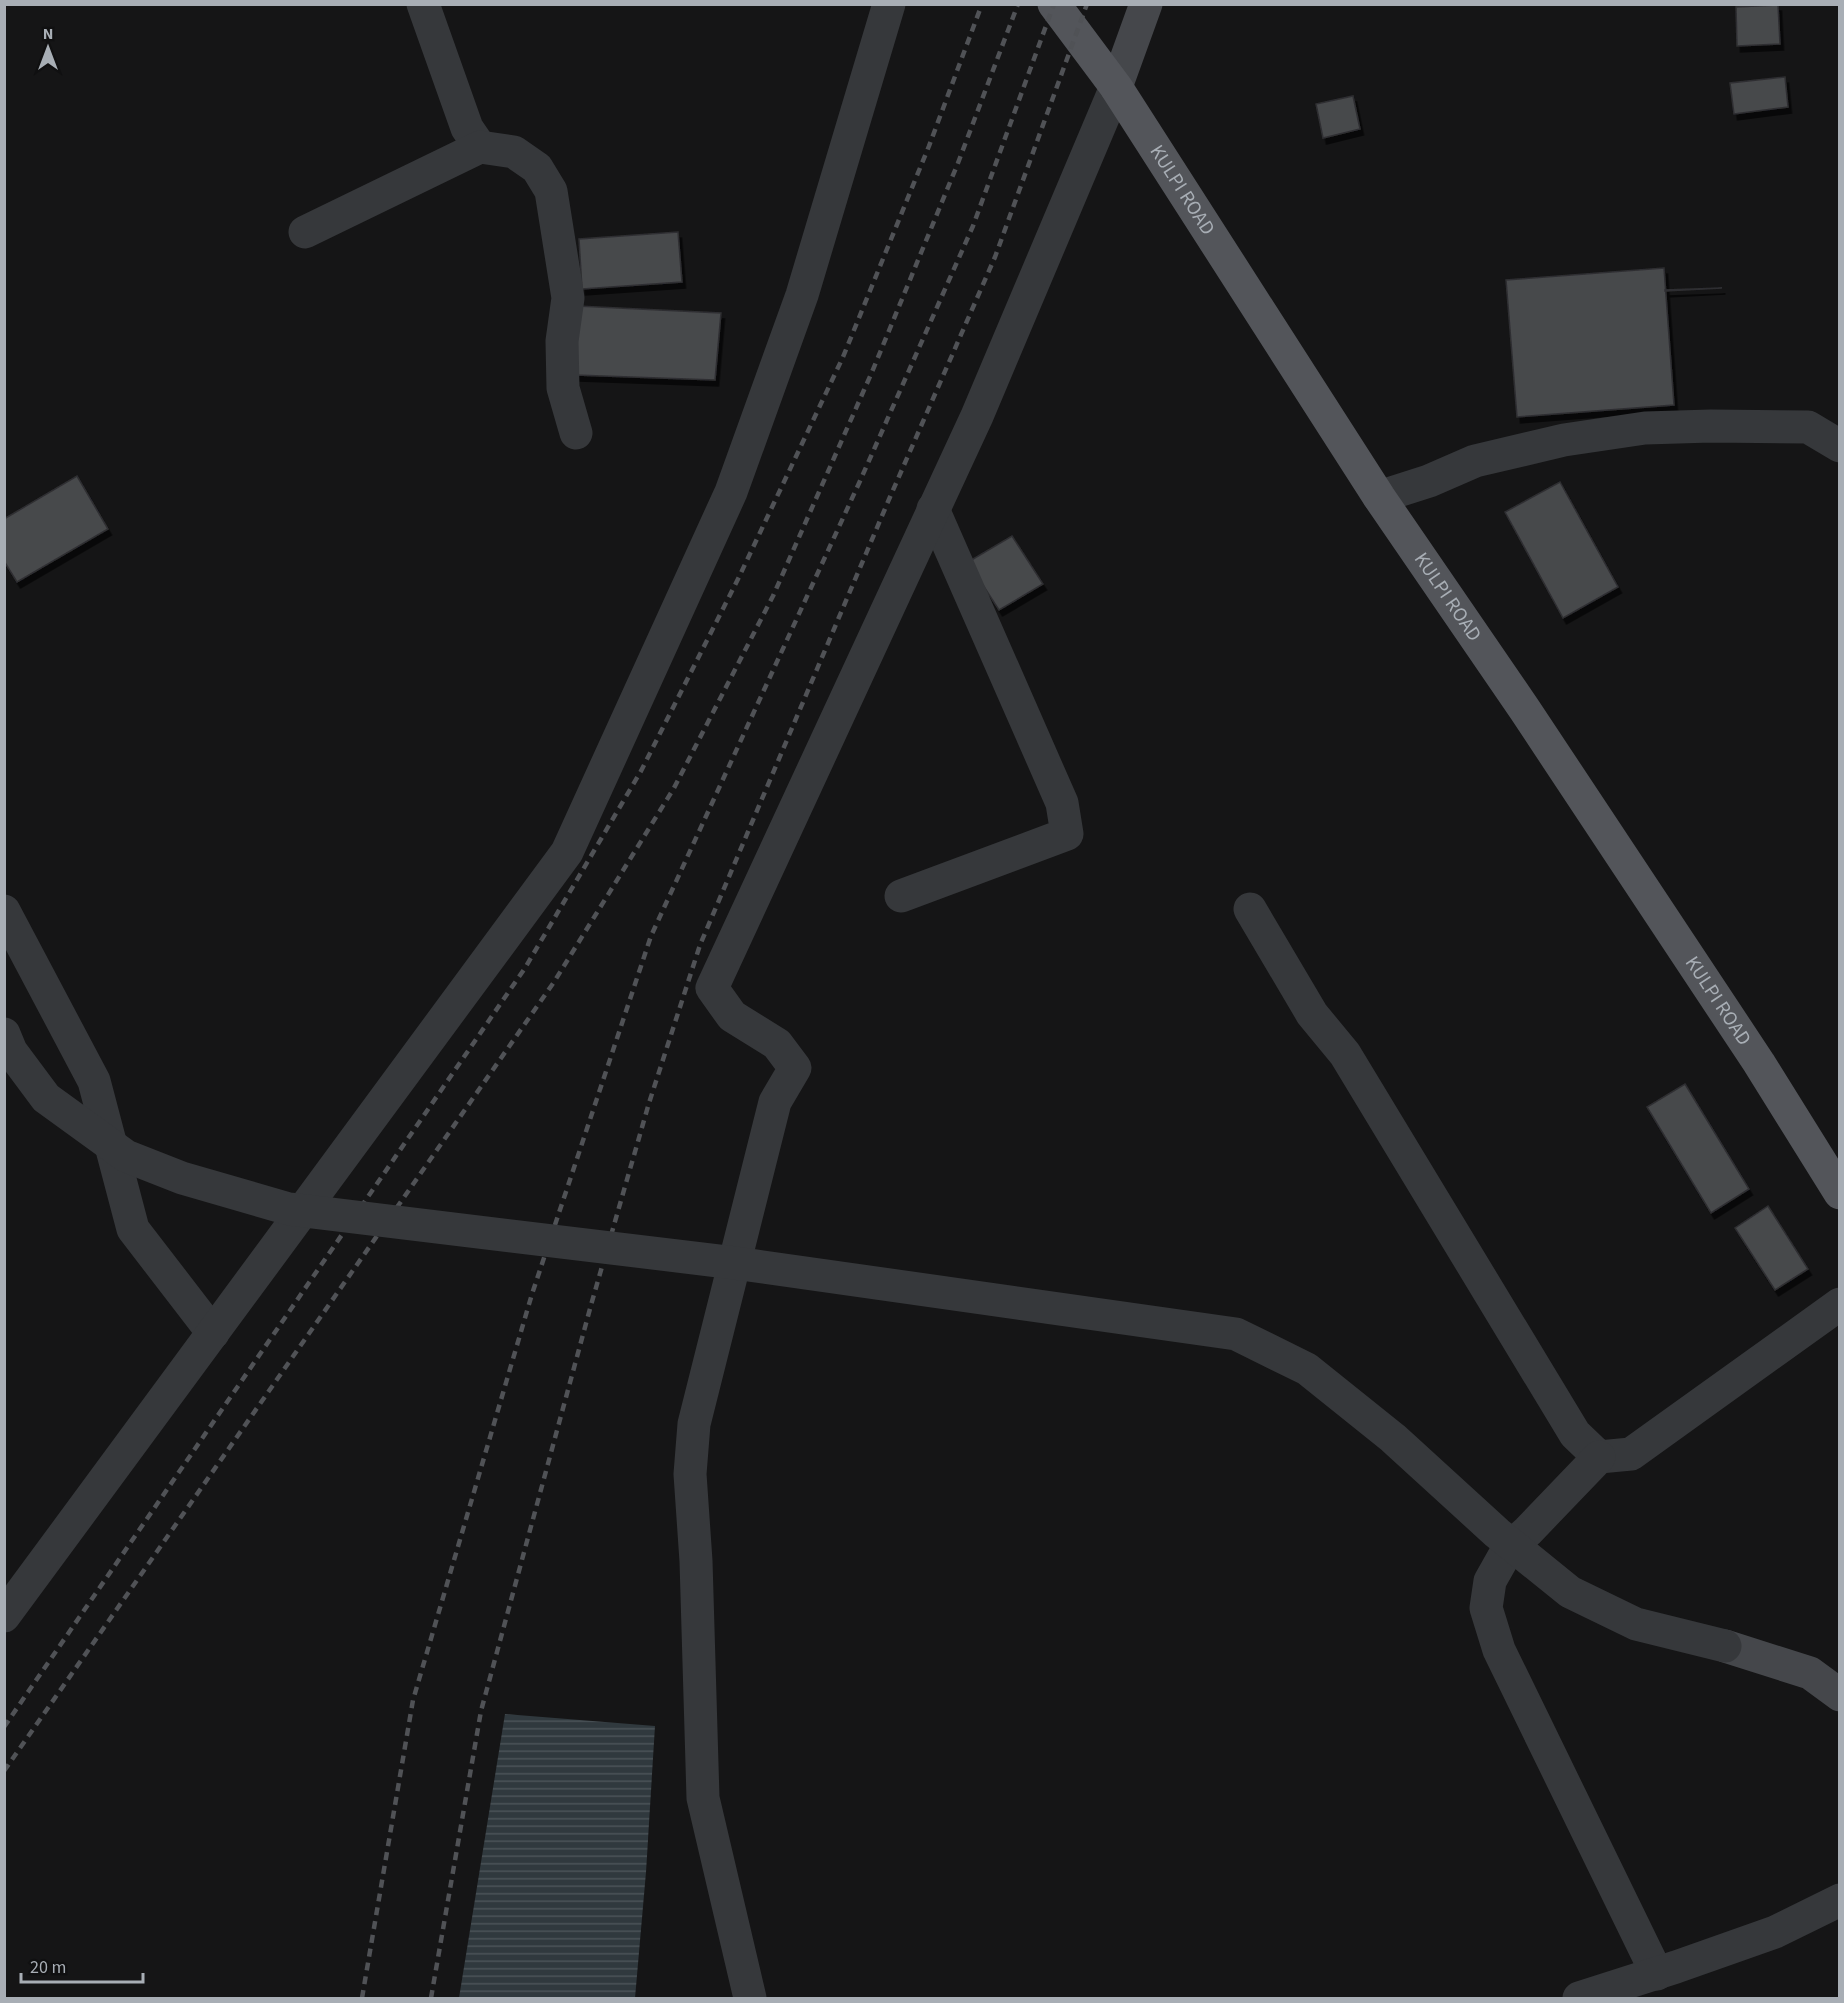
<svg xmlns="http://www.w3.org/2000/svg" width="1844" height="2003" font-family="'Source Sans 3',sans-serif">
	<defs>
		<pattern id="water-rules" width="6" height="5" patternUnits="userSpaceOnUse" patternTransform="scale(1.5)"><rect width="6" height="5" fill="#30393e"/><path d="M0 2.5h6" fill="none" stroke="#4b5358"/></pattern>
		<filter id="shadow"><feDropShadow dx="3.5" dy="6" stdDeviation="0" flood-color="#0009"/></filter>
	</defs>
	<rect width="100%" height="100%" fill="#151516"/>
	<!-- water -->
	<path fill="url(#water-rules)" d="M505,1714l150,12 -9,146 -11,126h-176z"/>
	<!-- building -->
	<g fill="#47484b" stroke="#2f2f32" stroke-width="1.5" filter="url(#shadow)">
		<path d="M1778,5l2,39 -43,2 -1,-39z"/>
		<path d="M1785,77l3,30 -54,7 -4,-31z"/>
		<path d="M1353,96l7,33 -37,9 -7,-34z"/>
		<path d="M678,232l4,50 -100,7 -3,-50z"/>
		<path d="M1664,268l10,137 -157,12 -11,-137z"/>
		<path d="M1722,288l-57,3v-1z"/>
		<path d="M577,306l144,7 -6,67 -140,-5z"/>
		<path d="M77,476l31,53 -91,53 -13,-21v-42z"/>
		<path d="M1560,482l58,105 -55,31 -58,-106z"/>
		<path d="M1012,536l31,48 -44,26 -31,-48z"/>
		<path d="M1685,1084l64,105 -38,24 -64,-106z"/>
		<path d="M1768,1206l40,63 -33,21 -40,-62z"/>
	</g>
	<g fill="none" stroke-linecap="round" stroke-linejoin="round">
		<!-- street -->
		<g stroke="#36383b" stroke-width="33">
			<path d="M423,4l44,124 13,19"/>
			<path d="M305,232l175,-85 34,5 23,16 14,23 17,107 -6,43 1,47 13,45"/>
			<path d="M1379,497l50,-16 46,-20 89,-21 81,-12 66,-2 97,1 32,19"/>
			<path d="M901,896l166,-62 -5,-31 -129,-294"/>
			<path d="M1250,909l62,105 33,40 230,380 24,23 32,-3 209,-150"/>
			<path d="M4,911l90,170 39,148 80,104"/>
			<path d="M1599,1457l-71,74 -20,18 -18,32 -4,27 13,42 158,324"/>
			<path d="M4,1616l563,-764 164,-360 71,-197 87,-291"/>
			<path d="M750,1998l-47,-200 -7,-237 -6,-87 4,-50 81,-322 20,-34 -18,-24 -45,-28 -20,-28 265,-572 139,-329"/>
			<path d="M1579,1998l97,-31 99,-35 65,-32"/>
		</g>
		<!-- secondary -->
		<g stroke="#45474b" stroke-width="33">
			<path d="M1116,87l30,-83"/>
			<path d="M1725,1646l85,27 30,22"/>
		</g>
		<!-- primary -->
		<path stroke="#53555a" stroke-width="33" id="s1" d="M1054,4l62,83 263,410 146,213 234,353 81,130"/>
		<!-- rail -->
		<g stroke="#505256" stroke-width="4.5" stroke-dasharray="8 6" stroke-linecap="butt">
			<path d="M4,1727l521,-759 116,-197 98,-194 104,-220 86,-211 53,-142"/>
			<path d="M4,1771l550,-789 120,-194 99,-192 99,-224 86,-209 60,-159"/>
			<path d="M362,1998l51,-298 119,-406 119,-358 209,-455 113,-255 81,-222"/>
			<path d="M431,1998l50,-287 110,-406 58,-202 51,-158 190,-448 105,-240 92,-253"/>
		</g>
		<!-- street-bridge -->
		<path stroke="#36383b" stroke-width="33" d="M4,1034l7,17 35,47 80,58 56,22 107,31 446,54 501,71 71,35 86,69 104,95 73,59 66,32 89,22"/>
	</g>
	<g text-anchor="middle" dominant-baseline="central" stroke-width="4.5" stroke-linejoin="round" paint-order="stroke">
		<!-- street labels -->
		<g font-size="20" fill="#a8aeb5" stroke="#101011">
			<text stroke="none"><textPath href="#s1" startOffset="226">KULPI ROAD</textPath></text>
			<text stroke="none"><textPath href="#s1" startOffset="712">KULPI ROAD</textPath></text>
			<text stroke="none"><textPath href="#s1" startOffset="1198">KULPI ROAD</textPath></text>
		</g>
	</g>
	<!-- border -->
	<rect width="1844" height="2003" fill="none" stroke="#a8aeb5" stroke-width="12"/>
	<!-- north arrow -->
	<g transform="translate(48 48)" stroke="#101011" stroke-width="4.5" paint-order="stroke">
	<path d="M0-4.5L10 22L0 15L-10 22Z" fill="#a8aeb5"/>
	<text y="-9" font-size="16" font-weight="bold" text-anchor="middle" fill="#a8aeb5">N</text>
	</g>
	<!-- scale -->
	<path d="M21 1973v9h122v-9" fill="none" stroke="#a8aeb5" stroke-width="3"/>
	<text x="30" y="1973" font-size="18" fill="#a8aeb5" stroke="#101011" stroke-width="4.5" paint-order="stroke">20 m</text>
</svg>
